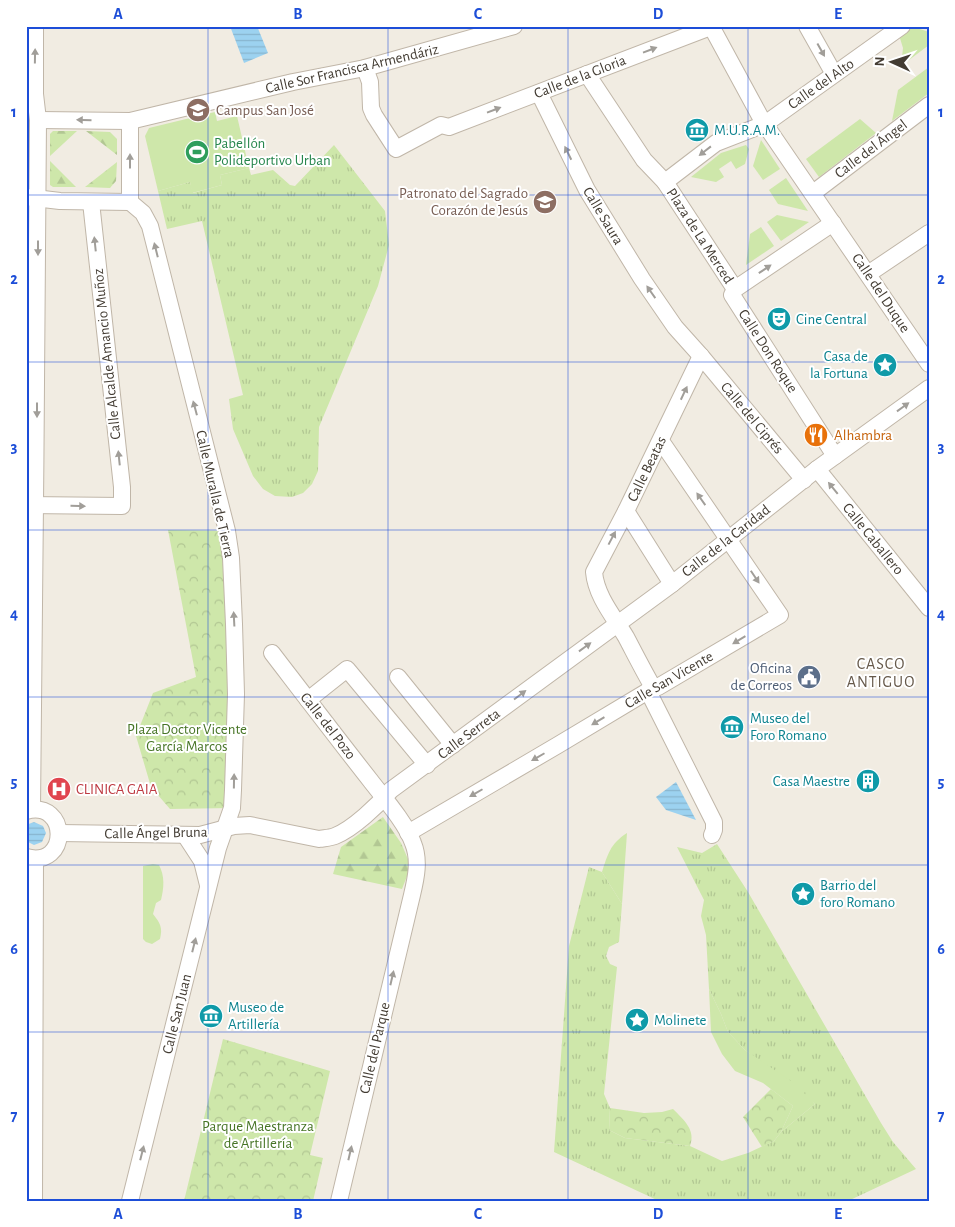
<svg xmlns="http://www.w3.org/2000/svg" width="955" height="1227" font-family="'Alegreya Sans',sans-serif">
	<defs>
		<pattern id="grass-tufts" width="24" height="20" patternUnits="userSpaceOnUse" patternTransform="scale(1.25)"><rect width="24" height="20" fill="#cee7aa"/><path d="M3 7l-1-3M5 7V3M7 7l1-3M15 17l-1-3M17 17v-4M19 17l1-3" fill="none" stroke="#b2c793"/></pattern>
		<pattern id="forest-firs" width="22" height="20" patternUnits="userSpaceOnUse" patternTransform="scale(1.25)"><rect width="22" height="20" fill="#cee7aa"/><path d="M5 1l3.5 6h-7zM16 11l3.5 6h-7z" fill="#b2c793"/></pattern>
		<pattern id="park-crowns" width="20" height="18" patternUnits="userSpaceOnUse" patternTransform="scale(1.25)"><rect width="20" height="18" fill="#cee7aa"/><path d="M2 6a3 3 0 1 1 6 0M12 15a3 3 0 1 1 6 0" fill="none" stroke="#b2c793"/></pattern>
		<pattern id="water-rules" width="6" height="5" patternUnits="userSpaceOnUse" patternTransform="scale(1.25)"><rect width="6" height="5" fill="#9cd2f0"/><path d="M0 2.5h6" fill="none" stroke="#88b5ce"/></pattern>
	</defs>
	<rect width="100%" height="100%" fill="#f1ece2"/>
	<!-- grass -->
	<g fill="url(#grass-tufts)">
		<path d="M334,145l51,66 4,34 -11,41 -59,141 -1,44 -6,13 -9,9 -11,4 -17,-1 -12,-7 -10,-13 -20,-47 -4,-30 14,-4 -41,-174 -35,8 -9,-38 32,-9 3,11 29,-8 -2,-10 29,-7 2,7 22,-5 17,15 5,1z"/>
		<path d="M717,844l31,48 133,231 12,19 23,27 -68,32h-189l-105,-49 15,-206 20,-79 13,5 20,32 -3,38 -10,5 -3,9 4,8 7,3 -13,127 6,14 -1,22 16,8 65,8 32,15 26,-8 26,-12 7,-9 34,-28 -70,-54 -17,-18 -7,-18 -12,-25 -3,-54 -5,-19 3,-16 -27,-53 25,6z"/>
	</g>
	<!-- forest -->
	<g fill="url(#forest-firs)">
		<path d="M53,131h24l-27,25v-22z"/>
		<path d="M86,131l24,1 7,7v16z"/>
		<path d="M50,161l26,26h-23l-3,-2z"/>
		<path d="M117,162l-1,19 -6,7 -25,-1z"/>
		<path d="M383,817l18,26 10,23 -9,23 -69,-15 8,-27z"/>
	</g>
	<!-- park -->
	<g fill="url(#park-crowns)">
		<path d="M168,530l59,1 5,277 -62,1 -19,-22 -15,-51 17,-43 43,-16z"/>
		<path d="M223,1039l107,32 -20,84 13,3 -10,43h-129z"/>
		<path d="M771,1089l22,17 -12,26 -7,9 -12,6 -19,-30z"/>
		<path d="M610,1108l34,5 18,-1 11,-3c11,11 23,21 17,37l-65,-8 -16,-8z"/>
	</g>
	<!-- garden -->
	<g fill="#cee7aa">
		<path d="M911,26l18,6v13l-28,21 2,-18 -4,-13z"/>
		<path d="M929,67v26l-37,28 6,-31z"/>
		<path d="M215,112l2,9 20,-5 12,52 -29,7 2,10 -30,8 -2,-11 -32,9 -13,-55 4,-8z"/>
		<path d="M860,119l16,14 -57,44 -13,-18z"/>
		<path d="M761,140l19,29 -17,11 -10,-14z"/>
		<path d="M746,145l3,4 -4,15 -9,5 -5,-8 -12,8 5,8 -8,5 -25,-5 30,-24z"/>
		<path d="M786,178l22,33 -30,-7 -9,-14z"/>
		<path d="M777,215l32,7 -28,19 -14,-19z"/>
		<path d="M761,227l13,19 -28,19 4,-31z"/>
		<path d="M627,833l-5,71 -20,-32c6,-18 8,-28 25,-39z"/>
		<path d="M153,864l6,1c6,11 5,23 2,35l-5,3 -3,11c7,9 10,13 7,25l-8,5 -6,-2 -3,-3v-73z"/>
		<path d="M709,989l12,25 7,18 17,18 49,33 21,21 -34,28 12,-26 -30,-23 -28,-12 -13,-17 -11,-22z"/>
	</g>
	<!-- water -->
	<g fill="url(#water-rules)">
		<path d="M230,26h27l11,27 -24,10z"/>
		<path d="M676,782l20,38 -30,-10 -10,-13z"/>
		<path d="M34,822l9,4 3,7 -4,9 -8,3 -8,-4v-16z"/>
	</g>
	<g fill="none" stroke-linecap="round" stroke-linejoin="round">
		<!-- minor casing -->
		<g stroke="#c0b6a8" stroke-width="18">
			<g id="minor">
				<path d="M711,26l51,94 167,244"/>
				<path d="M807,26l27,48"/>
				<path d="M365,68l5,14 1,26 3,7 22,34 45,-24 8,2 264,-101"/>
				<path d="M587,74l57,86 21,22"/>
				<path d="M539,93l48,97 55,89 33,48 26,29 103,124"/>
				<path d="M38,120l92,1 163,-39 72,-14 149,-42"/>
				<path d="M813,193l116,-88"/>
				<path d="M26,197l34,4 70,1"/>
				<path d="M130,202v-81"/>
				<path d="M833,223l-98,66 -70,-107 51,-39 49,-19 137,-98"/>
				<path d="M868,274l61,-41"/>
				<path d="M735,289l-3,6 103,161"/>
				<path d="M817,469l112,139"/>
				<path d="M26,505l96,1v-19l-31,-285"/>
				<path d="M626,511l46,73"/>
				<path d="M272,653c33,43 65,85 98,127 13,17 36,43 43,63 7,17 3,35 -1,52l-73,306"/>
				<path d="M398,677l55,68"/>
				<path d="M654,689c-10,-17 -19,-35 -28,-52 -12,-20 -30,-41 -32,-65l32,-61 75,-155"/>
				<path d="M648,691l66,131v8l-2,5"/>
				<path d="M308,700l39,-31 80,96"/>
				<path d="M32,809c3,-230 4,-459 6,-689l-3,-26v-68"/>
				<path d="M26,811c43,-12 44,58 0,46"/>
				<path d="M59,833l141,2 34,-9 16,-1 69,14c5,-1 11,-1 16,-3 18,-7 43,-31 56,-46l281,-206 145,-115 112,-81"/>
				<path d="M408,833l150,-88 90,-54 10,-4 122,-72 -119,-174"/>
				<path d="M185,835l17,26 6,24"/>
				<path d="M34,1201l1,-342"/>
				<path d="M130,1201l88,-353 14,-40 1,-18 3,-96 -2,-70 -3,-66 -4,-27 -77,-305 -7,-13 -13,-11"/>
			</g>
		</g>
		<!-- minor -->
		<use href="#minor" stroke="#fff" stroke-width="16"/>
	</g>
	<!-- one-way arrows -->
	<defs><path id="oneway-solid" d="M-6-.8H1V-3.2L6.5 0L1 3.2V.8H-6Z" transform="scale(1.25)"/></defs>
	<g fill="#a19e99">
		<use href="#oneway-solid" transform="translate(650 50) rotate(-21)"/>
		<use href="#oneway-solid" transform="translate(821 50) rotate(61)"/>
		<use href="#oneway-solid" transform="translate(35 56) rotate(-89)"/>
		<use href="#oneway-solid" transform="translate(494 110) rotate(-21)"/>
		<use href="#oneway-solid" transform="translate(84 120) rotate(-179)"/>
		<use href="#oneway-solid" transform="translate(705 151) rotate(142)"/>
		<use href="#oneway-solid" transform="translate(568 153) rotate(-116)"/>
		<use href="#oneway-solid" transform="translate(130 161) rotate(-90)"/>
		<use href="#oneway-solid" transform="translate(95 244) rotate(-96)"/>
		<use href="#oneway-solid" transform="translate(38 248) rotate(90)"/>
		<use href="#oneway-solid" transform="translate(156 250) rotate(-104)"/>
		<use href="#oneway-solid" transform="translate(765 269) rotate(-34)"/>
		<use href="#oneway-solid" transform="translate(651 292) rotate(-125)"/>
		<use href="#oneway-solid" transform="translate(684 393) rotate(-65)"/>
		<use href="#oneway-solid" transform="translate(903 407) rotate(-36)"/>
		<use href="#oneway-solid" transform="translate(195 408) rotate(-105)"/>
		<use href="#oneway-solid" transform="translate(37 410) rotate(90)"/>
		<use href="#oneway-solid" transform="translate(119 458) rotate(-96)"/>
		<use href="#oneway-solid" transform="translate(833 488) rotate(-129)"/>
		<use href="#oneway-solid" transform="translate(701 499) rotate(-125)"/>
		<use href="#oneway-solid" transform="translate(78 506) rotate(1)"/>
		<use href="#oneway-solid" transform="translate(612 538) rotate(-62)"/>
		<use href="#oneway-solid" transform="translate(755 577) rotate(56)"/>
		<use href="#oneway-solid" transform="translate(234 619) rotate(-93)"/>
		<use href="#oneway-solid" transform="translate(739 640) rotate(149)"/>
		<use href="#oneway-solid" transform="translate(585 647) rotate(-36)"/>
		<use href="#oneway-solid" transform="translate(520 695) rotate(-37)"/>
		<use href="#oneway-solid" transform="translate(598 721) rotate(149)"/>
		<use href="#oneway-solid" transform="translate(538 757) rotate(150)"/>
		<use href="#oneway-solid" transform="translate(234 781) rotate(-89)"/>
		<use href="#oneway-solid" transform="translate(476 793) rotate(150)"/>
		<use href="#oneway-solid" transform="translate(194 945) rotate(-76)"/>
		<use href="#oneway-solid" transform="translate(392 978) rotate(-77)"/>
		<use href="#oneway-solid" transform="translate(142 1153) rotate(-76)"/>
		<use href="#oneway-solid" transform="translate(350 1153) rotate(-77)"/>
	</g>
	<!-- grid -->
	<path fill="none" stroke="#1d4ed8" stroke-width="1" stroke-opacity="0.55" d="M208,26v1175M388,26v1175M568,26v1175M748,26v1175M26,195h903M26,362h903M26,530h903M26,697h903M26,865h903M26,1032h903"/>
	<!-- icons -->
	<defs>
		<g id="university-disc" transform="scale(1.25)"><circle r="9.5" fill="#8d6e63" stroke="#fff"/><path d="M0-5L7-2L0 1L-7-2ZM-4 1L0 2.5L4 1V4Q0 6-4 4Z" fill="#fff"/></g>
		<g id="museum-disc" transform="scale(1.25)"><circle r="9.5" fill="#0f9aa8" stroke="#fff"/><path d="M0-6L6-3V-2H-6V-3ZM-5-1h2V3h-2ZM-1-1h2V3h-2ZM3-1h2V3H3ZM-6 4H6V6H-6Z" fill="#fff"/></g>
		<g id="stadium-disc" transform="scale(1.25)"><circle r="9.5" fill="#2e9e5b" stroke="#fff"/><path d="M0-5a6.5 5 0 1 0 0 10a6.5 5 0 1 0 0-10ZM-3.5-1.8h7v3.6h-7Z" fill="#fff"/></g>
		<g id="school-disc" transform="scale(1.25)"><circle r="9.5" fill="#8d6e63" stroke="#fff"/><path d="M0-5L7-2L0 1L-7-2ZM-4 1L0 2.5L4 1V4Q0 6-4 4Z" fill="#fff"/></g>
		<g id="theatre-disc" transform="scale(1.25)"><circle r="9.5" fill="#0f9aa8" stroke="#fff"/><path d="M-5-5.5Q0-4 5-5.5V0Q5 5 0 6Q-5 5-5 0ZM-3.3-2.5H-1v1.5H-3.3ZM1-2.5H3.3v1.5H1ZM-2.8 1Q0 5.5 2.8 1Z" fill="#fff"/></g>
		<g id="sight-disc" transform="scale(1.25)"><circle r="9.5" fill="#0f9aa8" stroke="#fff"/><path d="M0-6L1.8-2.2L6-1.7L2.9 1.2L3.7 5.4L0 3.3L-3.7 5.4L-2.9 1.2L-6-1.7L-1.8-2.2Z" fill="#fff"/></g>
		<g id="restaurant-disc" transform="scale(1.25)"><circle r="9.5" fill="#e8710a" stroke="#fff"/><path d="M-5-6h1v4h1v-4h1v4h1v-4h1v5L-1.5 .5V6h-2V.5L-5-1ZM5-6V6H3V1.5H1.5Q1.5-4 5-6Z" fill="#fff"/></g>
		<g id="civic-disc" transform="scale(1.25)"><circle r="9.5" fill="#5c6f8a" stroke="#fff"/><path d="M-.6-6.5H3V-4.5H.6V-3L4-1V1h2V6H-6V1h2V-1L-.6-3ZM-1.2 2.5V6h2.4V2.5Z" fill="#fff"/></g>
		<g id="building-disc" transform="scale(1.25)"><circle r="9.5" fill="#0f9aa8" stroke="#fff"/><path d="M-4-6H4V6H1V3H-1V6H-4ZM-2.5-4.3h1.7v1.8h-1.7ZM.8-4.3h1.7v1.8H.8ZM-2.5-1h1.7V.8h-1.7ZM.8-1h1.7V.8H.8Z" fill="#fff"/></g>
		<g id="hospital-disc" transform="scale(1.25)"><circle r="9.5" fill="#e0444e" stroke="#fff"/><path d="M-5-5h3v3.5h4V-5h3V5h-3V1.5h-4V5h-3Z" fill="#fff"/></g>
	</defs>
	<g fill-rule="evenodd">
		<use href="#university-disc" x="198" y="110"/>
		<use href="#museum-disc" x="697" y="130"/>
		<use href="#stadium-disc" x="197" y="152"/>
		<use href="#school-disc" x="545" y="202"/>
		<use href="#theatre-disc" x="779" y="319"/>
		<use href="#sight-disc" x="885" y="365"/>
		<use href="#restaurant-disc" x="816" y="435"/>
		<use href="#civic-disc" x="809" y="677"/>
		<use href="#museum-disc" x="732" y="727"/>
		<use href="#building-disc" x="868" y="781"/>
		<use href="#hospital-disc" x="59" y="789"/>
		<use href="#sight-disc" x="803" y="894"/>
		<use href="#museum-disc" x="211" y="1016"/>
		<use href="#sight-disc" x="637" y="1020"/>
	</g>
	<g text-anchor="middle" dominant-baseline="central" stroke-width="4" stroke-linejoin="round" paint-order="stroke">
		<!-- street labels -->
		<g font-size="15" fill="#433c33" stroke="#fff">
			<text transform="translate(352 69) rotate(-13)">Calle Sor Francisca Armendáriz</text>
			<text transform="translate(580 77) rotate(-21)">Calle de la Gloria</text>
			<text transform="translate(821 84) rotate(-35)">Calle del Alto</text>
			<text transform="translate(871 149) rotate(-37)">Calle del Ángel</text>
			<text transform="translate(603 216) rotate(59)">Calle Saura</text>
			<text transform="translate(700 236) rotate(57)">Plaza de La Merced</text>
			<text transform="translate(881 293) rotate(56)">Calle del Duque</text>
			<text transform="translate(768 351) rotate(57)">Calle Don Roque</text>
			<text transform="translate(107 354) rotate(-96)">Calle Alcalde Amancio Muñoz</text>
			<text transform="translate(752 418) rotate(50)">Calle del Ciprés</text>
			<text transform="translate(647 469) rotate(-64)">Calle Beatas</text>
			<text transform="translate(215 494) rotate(77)">Calle Muralla de Tierra</text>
			<text transform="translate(873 539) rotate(51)">Calle Caballero</text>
			<text transform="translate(726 541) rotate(-38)">Calle de la Caridad</text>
			<text transform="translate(669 680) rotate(-30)">Calle San Vicente</text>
			<text transform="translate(328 726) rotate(52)">Calle del Pozo</text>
			<text transform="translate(469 734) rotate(-37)">Calle Serreta</text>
			<text transform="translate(156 833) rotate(-1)">Calle Ángel Bruna</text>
			<text transform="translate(177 1014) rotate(-76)">Calle San Juan</text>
			<text transform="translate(375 1048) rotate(-77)">Calle del Parque</text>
		</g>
		<!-- education labels -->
		<g font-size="15" fill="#785e54" stroke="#fff" text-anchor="start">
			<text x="216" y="110">Campus San José</text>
			<text x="528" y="193" text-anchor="end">Patronato del Sagrado<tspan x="528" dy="17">Corazón de Jesús</tspan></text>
		</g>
		<!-- culture labels -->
		<g font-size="15" fill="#0d838f" stroke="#fff" text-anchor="start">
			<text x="714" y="130">M.U.R.A.M.</text>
			<text x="796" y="319">Cine Central</text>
			<text x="868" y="356" text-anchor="end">Casa de<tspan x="868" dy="17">la Fortuna</tspan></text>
			<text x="750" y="718">Museo del<tspan x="750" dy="17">Foro Romano</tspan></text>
			<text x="850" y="781" text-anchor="end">Casa Maestre</text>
			<text x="820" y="885">Barrio del<tspan x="820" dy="17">foro Romano</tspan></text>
			<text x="228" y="1007">Museo de<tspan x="228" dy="17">Artillería</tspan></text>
			<text x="654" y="1020">Molinete</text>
		</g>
		<!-- leisure labels -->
		<g font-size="15" fill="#27864d" stroke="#fff" text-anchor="start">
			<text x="214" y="143">Pabellón<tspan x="214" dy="17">Polideportivo Urban</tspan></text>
		</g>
		<!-- food labels -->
		<g font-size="15" fill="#c56008" stroke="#fff" text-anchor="start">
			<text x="834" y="435">Alhambra</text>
		</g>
		<!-- service labels -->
		<g font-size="15" fill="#4e5e75" stroke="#fff" text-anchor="end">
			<text x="792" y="668">Oficina<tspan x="792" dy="17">de Correos</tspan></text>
		</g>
		<!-- park labels -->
		<g font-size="15" fill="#477526" stroke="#fff">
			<text x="187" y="729">Plaza Doctor Vicente<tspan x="187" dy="17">García Marcos</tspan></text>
			<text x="258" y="1126">Parque Maestranza<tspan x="258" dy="17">de Artillería</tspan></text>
		</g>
		<!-- health labels -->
		<g font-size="15" fill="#be3a42" stroke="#fff" text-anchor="start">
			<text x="76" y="789">CLINICA GAIA</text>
		</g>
		<!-- neighbourhood labels -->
		<g font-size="16" letter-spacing="1" fill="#66594a" stroke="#fff">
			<text x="881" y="664">CASCO<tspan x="881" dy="18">ANTIGUO</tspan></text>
		</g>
	</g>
	<!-- border -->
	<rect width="955" height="1227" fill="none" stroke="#ffffff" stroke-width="55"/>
	<!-- north arrow -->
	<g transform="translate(892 62) rotate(273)" stroke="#ffffff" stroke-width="4" paint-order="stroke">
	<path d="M0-4L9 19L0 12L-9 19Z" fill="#433c33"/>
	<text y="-8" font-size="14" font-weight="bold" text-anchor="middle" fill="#433c33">N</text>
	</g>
	<rect x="28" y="28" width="900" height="1172" fill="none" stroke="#1d4ed8" stroke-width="2"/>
	<g font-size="16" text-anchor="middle" font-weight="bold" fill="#1d4ed8">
		<text x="118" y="19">A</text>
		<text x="298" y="19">B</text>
		<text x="478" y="19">C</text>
		<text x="658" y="19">D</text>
		<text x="838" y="19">E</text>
		<text x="14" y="117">1</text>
		<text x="941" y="117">1</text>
		<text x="14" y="284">2</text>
		<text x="941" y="284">2</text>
		<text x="14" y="452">3</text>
		<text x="941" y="452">3</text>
		<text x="14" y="619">4</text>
		<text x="941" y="619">4</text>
		<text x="14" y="787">5</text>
		<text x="941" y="787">5</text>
		<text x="14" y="954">6</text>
		<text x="941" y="954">6</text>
		<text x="14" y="1121">7</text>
		<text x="941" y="1121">7</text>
		<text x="118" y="1219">A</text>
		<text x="298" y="1219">B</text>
		<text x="478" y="1219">C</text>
		<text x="658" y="1219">D</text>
		<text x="838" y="1219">E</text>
	</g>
</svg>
